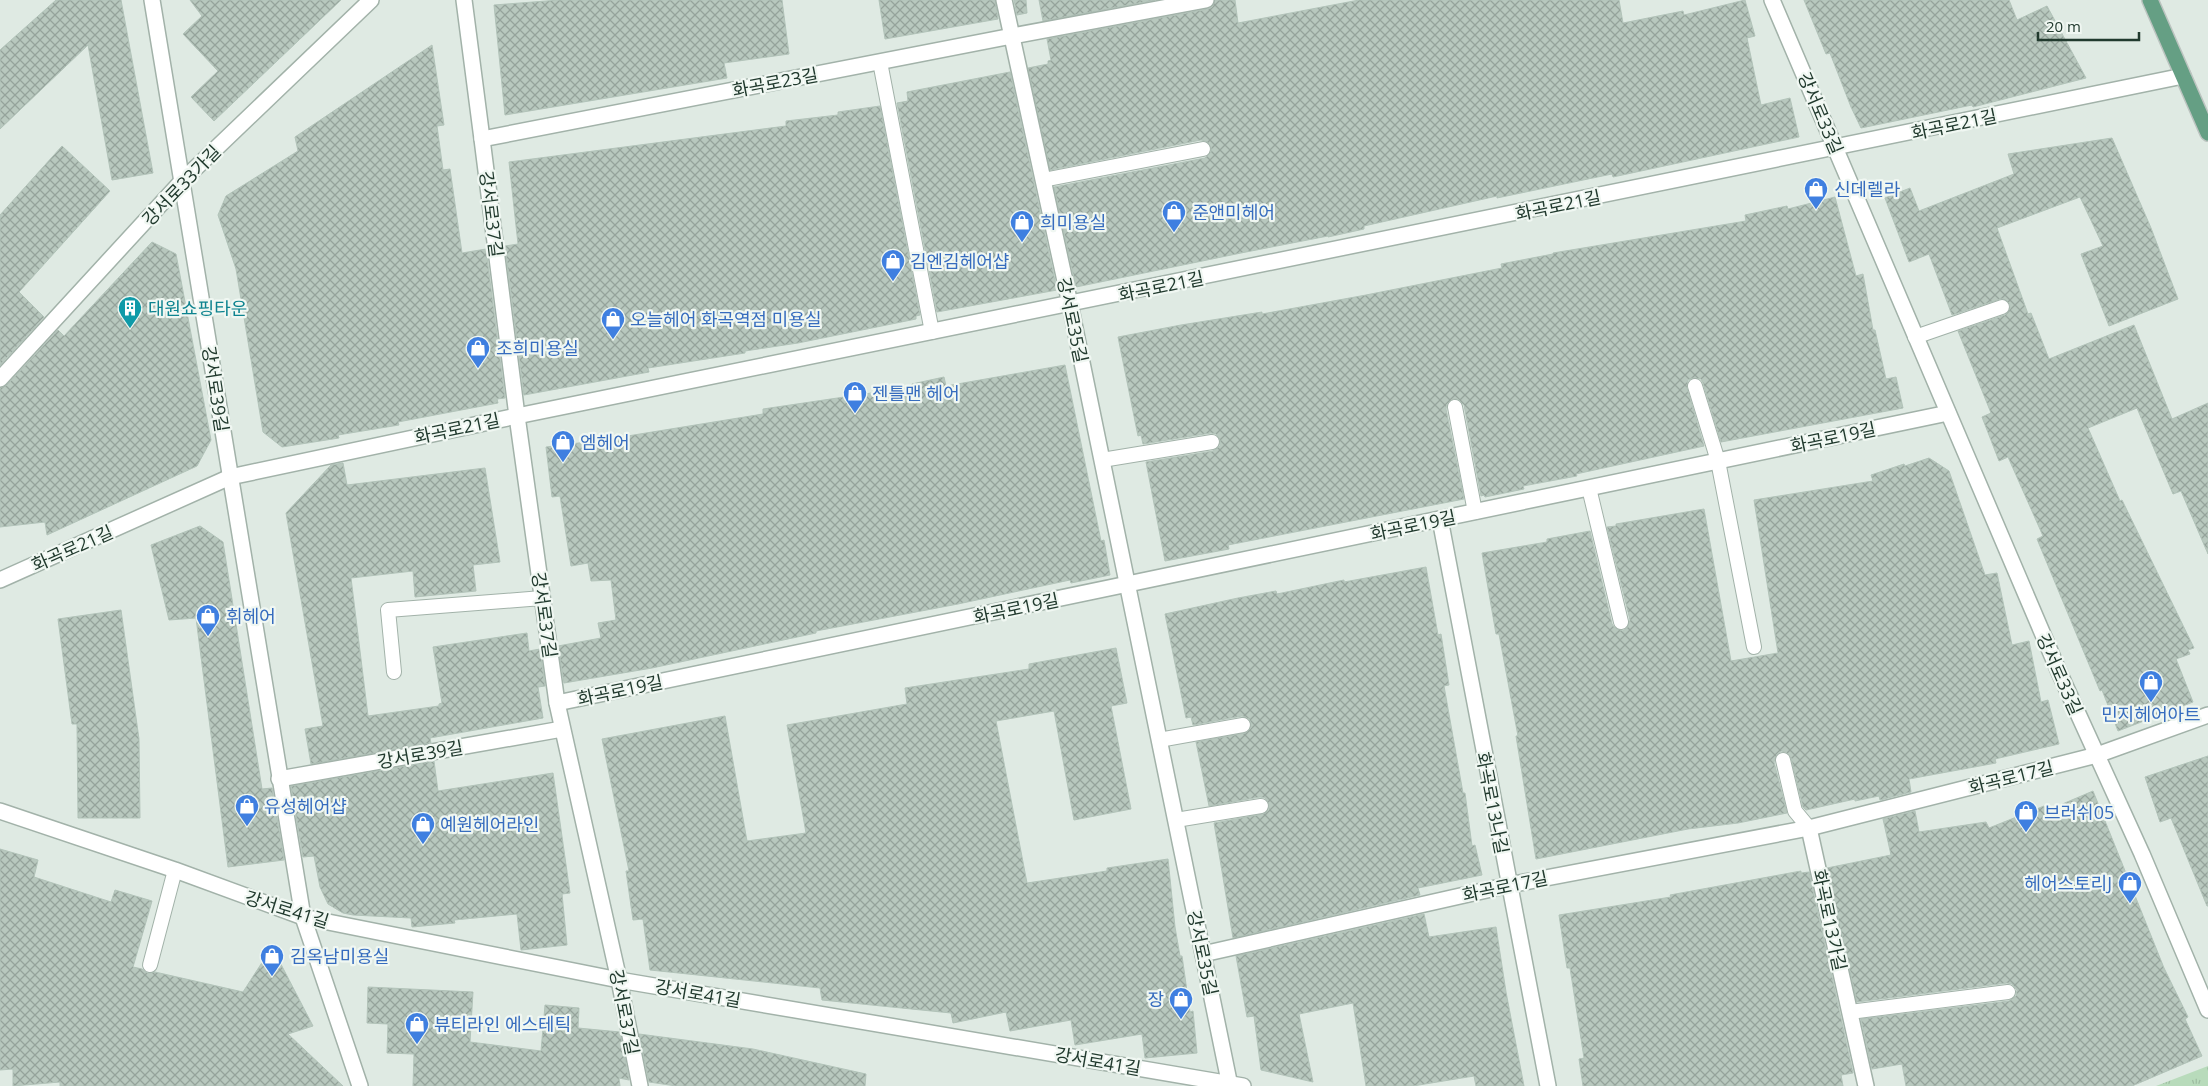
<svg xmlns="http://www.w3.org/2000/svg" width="2208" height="1086" font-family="'Open Sans','Noto Sans KR',sans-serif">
	<defs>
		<pattern id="park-tufts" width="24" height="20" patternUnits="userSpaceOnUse" patternTransform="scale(1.25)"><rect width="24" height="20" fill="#b8dbbb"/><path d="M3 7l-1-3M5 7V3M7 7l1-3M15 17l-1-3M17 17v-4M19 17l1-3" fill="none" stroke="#9ebda1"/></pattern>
		<pattern id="building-cross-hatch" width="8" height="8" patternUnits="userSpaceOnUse" patternTransform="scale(1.25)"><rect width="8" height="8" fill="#b8c8be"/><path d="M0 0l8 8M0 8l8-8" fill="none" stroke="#95a39b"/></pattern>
	</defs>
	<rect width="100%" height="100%" fill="#dfeae3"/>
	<!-- park -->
	<path fill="url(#park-tufts)" d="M2208,1066v20h-52z"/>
	<!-- building -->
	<g fill="url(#building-cross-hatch)" stroke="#b2c3b9">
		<path d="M56,0h65l32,173 -41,7 -24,-135 -88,84v-79z"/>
		<path d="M190,0h151l-127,121 -23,-24 27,-26 -35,-37 19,-18z"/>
		<path d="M559,0h223l7,54 -65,9 3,15 -222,37 -11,-110z"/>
		<path d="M879,0h116l3,19 -113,20z"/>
		<path d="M1014,0h12l1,13 -10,2z"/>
		<path d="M1039,0h116l-112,21z"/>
		<path d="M1215,0h20l3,23 121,-23h260l4,23 60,-12 1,4 61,-15 10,36 -8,2 14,67 29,-7 9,39 -186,40 -1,-3 -115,24v-2l-133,30v3l-36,8v-1l-87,17 -165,34 -22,-100 151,-29 6,-6v-5l-5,-6 -5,-1 -151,30 -22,-102 20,-4v-3l3,-1 -4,-21 161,-30 4,-2z"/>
		<path d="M1804,0h205l8,20 30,-14 39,72 -113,29 -1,-2 -111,23 -10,-21 -21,-54 -4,1z"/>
		<path d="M432,45l12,80 -7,1 6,44 7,-1 12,84 24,-4 19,149 -8,1 1,4 -100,19 1,3 -61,10 1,3 -57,9 -19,-15 -27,-163 -18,-54 8,-19 72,-45 -3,-14z"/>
		<path d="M1010,72l47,218 -120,22 -40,-209 11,-2 -1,-9z"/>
		<path d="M880,106l40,209 -4,1v3l-118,24 -53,8v2l-97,15 1,4 -125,23 -19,-149 13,-2 -9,-82 277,-36v-5l52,-6v-3z"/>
		<path d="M2112,138l39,90 27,71 -69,27 -28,-72 22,-8 -23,-49 -83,31 31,86 3,-1 18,46 85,-34 38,94 36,-16v151l-27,-63 -8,3 -36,-86 -49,20 32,73 2,-1 72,148 -6,2 2,4 -14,5 17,43 -75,29 -16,-41 -2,1 -63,-152 6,-3 -35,-79 -9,4 -17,-44 9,-4 -33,-82 47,-16 5,-6v-5l-6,-5h-4l-48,16 -23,-61 -20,8 -24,-64 25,-10 9,23 95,-37 -6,-20z"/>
		<path d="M62,146l48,45 -91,101 25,25 -44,48v-150z"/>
		<path d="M1835,197l21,79 7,-2 10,56h2l11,49 10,-2 7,31 -182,34 -18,-59 -2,-4 -8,-1 -5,2 -1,8 17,58 -128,28 1,2 -54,10 1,3 -39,8 -1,-2 -3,1 -17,-91 -6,-6h-5l-6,5 -1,5 18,90 -236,46 1,4 -64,12 -19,-99 67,-11 7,-5v-6l-4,-6 -5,-1 -68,11 -2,-9 -3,1 -20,-99 63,-12 81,-13v2l104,-19 136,-27 -1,-4 52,-10v-1l193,-32 -1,-6 42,-9 1,3z"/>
		<path d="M152,242l24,12 35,186 -14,26 -150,69 -2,-13 -45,5v-139l7,-3 51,-55 6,6z"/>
		<path d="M1065,365l36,176 3,-1 6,35 -39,8 -1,-3 -112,24 -142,27v2l-164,35 -88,15 -6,-37 43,-8 -3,-15 18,-3 -5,-40 -20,1 -3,-18 -17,3 -11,-70 -8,1 -6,-50 57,-7 160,-26v-5l149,-22v-3l32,-7 2,9z"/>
		<path d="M1929,458l20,13 36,104 12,-2 15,72 17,-4 12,61 7,-2 11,44 -64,15 1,4 -87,16 2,13 -31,8 -1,-4 -24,5v-2l-49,11 -3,-3 -12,-49 -5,-6 -5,-1 -4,3 -3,8 13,51 -49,10 -50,6 -152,30 -20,-123h2l-19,-102h-3l-14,-81 65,-11v-3l43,-8 22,93 3,4 8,3 4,-3 3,-8 -23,-93 9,-1v-2l88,-15 27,152 47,-8 -24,-153 119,-19 -2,-6 33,-11 1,2z"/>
		<path d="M343,463l4,22 138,-17 15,94 -27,3 3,26 -61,6 -2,-26 -62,7 17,138 71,-10v-2l3,-1 -9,-56 94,-14 2,18 11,-2 5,37 -7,1 5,31 -113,20 1,5 -120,21 -6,-35 18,-3 -37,-213 45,-48z"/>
		<path d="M200,526l23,16 39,247 10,-1 12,72 -56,7 -32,-249 -27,2 -18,-75z"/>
		<path d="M1426,567l12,68 3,-1 8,51 -5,1 19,107h2l7,53 3,-1 7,30 -64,13 2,7 -187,43 -19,-115 49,-9 6,-4v-6l-4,-6 -5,-1 -51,9 -13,-64 49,-9 6,-5v-5l-2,-4 -7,-3 -49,9 -2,-8 -5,1 -21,-104 73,-16 38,-7 1,3 67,-14v2z"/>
		<path d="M121,610l18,129 1,79h-62l-1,-94h-5l-14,-105z"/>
		<path d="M1116,648l11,55 -16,3 20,103 -57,11 -20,-109 -58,10 31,162 80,-12v-3l61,-9 7,68 5,29h2l8,56 3,-1 4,42 -52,5 -3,-24 -67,11 -4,-25 -61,11 -4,-19 -53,11 -2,-10 -129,-13 -2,-12 -170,-18 -7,-51 -10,1 -7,-49h3l-27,-132 123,-23 22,125 59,-8 -19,-108 120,-21 -2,-16 124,-19v-5z"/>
		<path d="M2208,756v150h-1l-36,-88 -11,4 -15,-45z"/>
		<path d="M434,761l4,30 115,-18 17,120 -8,1 5,51 -46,5 -4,-36 -63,6 1,3 -43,4 -1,-9 -58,-3 -10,-2 -15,-9 -8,-17 -6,-31 -11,1 -12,-71z"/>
		<path d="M2093,791l71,177 24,49 -3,2 17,37 -70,30h-226l-4,-22 -30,5 -11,-50 148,-18 7,-5 1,-6 -5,-6 -5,-1 -150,19 -30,-134 64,-13 -8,-36 32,-8 4,21 67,-10 3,6 55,-22 2,5z"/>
		<path d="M0,849l38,11 -4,17 77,25 4,-12 37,11 -19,66 9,2 5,4 8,-1 88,20 29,-45 41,79 -25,8 55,52h-283v-4l-47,4v-17l-13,1z"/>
		<path d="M1801,871v2l8,-1 44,201 -12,2 2,11h-260l-4,-27 5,-1 -14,-90h-3l-8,-53 112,-18 -1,-2z"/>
		<path d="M1424,914l5,23 67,-10 10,65 18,94h-48l-2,-10 -61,10h-47l-13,-83 -54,11 14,68 -52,-12 -7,-54 -7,1 -11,-61z"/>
		<path d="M368,987l105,5 -3,50 71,9 4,-46 34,3 -1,20 42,4 9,48 -10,-2 1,8h-207l1,-32 -27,-1 1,-29 -21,-1z"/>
		<path d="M639,1034l114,15 113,25 -1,12h-189l-27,-4z"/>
	</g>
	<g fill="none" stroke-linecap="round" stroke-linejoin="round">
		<!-- lane casing -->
		<g stroke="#a2b2a9" stroke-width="16">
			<g id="lane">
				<path d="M880,62l52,270"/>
				<path d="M1043,180l160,-31"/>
				<path d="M1915,337l87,-30"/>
				<path d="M1695,386l23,75 36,186"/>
				<path d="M1455,407l20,105"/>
				<path d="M1102,460l110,-18"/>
				<path d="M1589,488l32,134"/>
				<path d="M394,672l-6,-62 154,-12"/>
				<path d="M1159,740l84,-15"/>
				<path d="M1783,760l12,51 14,17"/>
				<path d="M1176,820l85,-14"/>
				<path d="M150,965l25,-95"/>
				<path d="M1850,1012l158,-20"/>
			</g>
		</g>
		<!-- street casing -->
		<g stroke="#a2b2a9" stroke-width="18">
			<g id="street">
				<path d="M152,0l151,917 57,169"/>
				<path d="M464,0l18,139 530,-103 194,-36"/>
				<path d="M1004,0l66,304 160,782"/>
				<path d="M1772,0l287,672 83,182 66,156"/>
				<path d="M482,139l35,277 40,287 62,277 21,106"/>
				<path d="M0,379l182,-198 189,-181"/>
				<path d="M1440,519l108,567"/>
				<path d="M0,580l230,-103 287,-61 1666,-340"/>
				<path d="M557,703l1391,-290"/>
				<path d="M279,779l283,-50"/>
				<path d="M0,811l175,59 128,47 316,63 624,106"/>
				<path d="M1809,828l57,258"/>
				<path d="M1203,954l306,-69 300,-57 288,-73 111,-40"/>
			</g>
		</g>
		<!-- primary casing -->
		<g stroke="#bcc4c0" stroke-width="18">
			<path id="primary" d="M2150,0l58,133"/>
		</g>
		<!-- lane -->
		<use href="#lane" stroke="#fff" stroke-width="14"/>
		<!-- street -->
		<use href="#street" stroke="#fff" stroke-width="15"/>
		<!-- primary -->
		<use href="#primary" stroke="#659f84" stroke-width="15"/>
	</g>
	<!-- icons -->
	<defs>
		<g id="shop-pin" transform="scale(1.25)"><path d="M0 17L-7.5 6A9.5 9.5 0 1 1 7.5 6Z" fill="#3f7fe0" stroke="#f0f7f2"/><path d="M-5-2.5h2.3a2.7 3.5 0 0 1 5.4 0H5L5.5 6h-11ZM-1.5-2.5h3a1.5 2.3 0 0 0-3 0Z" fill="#fff"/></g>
		<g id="building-pin" transform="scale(1.25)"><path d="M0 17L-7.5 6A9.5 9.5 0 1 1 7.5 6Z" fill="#0f9aa8" stroke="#f0f7f2"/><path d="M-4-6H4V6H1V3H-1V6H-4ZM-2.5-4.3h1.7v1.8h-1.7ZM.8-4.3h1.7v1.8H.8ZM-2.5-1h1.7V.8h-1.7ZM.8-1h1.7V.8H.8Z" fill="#fff"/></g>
	</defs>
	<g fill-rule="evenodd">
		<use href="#shop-pin" x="1816" y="189"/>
		<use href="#shop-pin" x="1174" y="212"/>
		<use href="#shop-pin" x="1022" y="222"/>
		<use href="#shop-pin" x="893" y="261"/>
		<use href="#building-pin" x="130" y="308"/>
		<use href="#shop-pin" x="613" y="319"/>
		<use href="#shop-pin" x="478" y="348"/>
		<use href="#shop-pin" x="855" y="393"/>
		<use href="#shop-pin" x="563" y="442"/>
		<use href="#shop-pin" x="208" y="616"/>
		<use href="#shop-pin" x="2151" y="682"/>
		<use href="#shop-pin" x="247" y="806"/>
		<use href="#shop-pin" x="2026" y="812"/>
		<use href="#shop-pin" x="423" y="824"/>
		<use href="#shop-pin" x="2130" y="883"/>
		<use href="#shop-pin" x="272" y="956"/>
		<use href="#shop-pin" x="1181" y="999"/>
		<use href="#shop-pin" x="417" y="1024"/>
	</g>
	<g text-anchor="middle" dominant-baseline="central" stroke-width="4.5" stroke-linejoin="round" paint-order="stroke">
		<!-- street labels -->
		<g font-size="18" fill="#213a2e" stroke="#f0f7f2">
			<text transform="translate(775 82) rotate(-11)">화곡로23길</text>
			<text transform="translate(1821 113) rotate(67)">강서로33길</text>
			<text transform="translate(1954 124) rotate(-12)">화곡로21길</text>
			<text transform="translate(181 185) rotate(-46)">강서로33가길</text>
			<text transform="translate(1558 205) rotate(-12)">화곡로21길</text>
			<text transform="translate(492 214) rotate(83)">강서로37길</text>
			<text transform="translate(1161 286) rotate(-12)">화곡로21길</text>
			<text transform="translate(1073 320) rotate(78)">강서로35길</text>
			<text transform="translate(216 389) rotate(81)">강서로39길</text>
			<text transform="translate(457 428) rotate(-12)">화곡로21길</text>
			<text transform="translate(1833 437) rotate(-12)">화곡로19길</text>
			<text transform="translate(1413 525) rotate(-12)">화곡로19길</text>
			<text transform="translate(72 548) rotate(-24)">화곡로21길</text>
			<text transform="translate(1016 608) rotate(-12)">화곡로19길</text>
			<text transform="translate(545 615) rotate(82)">강서로37길</text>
			<text transform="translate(2060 674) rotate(66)">강서로33길</text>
			<text transform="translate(620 690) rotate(-12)">화곡로19길</text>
			<text transform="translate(420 754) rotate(-10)">강서로39길</text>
			<text transform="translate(2011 777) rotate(-14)">화곡로17길</text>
			<text transform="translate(1493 803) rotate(79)">화곡로13나길</text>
			<text transform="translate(1505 886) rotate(-12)">화곡로17길</text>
			<text transform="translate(287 909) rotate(17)">강서로41길</text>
			<text transform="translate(1830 920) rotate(78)">화곡로13가길</text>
			<text transform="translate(1203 953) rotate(78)">강서로35길</text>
			<text transform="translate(698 993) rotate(10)">강서로41길</text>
			<text transform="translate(625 1012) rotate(79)">강서로37길</text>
			<text transform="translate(1098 1061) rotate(10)">강서로41길</text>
		</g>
		<!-- shop labels -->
		<g font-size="18" fill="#366cbe" stroke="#f0f7f2" text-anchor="start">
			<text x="1834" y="189">신데렐라</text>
			<text x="1192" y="212">준앤미헤어</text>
			<text x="1040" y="222">희미용실</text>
			<text x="910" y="261">김엔김헤어샵</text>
			<text x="630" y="319">오늘헤어 화곡역점 미용실</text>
			<text x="496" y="348">조희미용실</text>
			<text x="872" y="393">젠틀맨 헤어</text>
			<text x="580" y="442">엠헤어</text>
			<text x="226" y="616">휘헤어</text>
			<text x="2151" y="714" text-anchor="middle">민지헤어아트</text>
			<text x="264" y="806">유성헤어샵</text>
			<text x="2044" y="812">브러쉬05</text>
			<text x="440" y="824">예원헤어라인</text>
			<text x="2112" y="883" text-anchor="end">헤어스토리J</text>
			<text x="290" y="956">김옥남미용실</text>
			<text x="1164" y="999" text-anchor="end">장</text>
			<text x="434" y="1024">뷰티라인 에스테틱</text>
		</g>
		<!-- culture labels -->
		<g font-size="18" fill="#0d838f" stroke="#f0f7f2" text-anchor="start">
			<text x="148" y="308">대원쇼핑타운</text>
		</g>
	</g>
	<!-- scale -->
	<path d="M2038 32v8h101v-8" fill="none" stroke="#213a2e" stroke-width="2.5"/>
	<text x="2046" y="32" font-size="15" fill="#213a2e" stroke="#f0f7f2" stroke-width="4" paint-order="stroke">20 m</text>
</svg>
